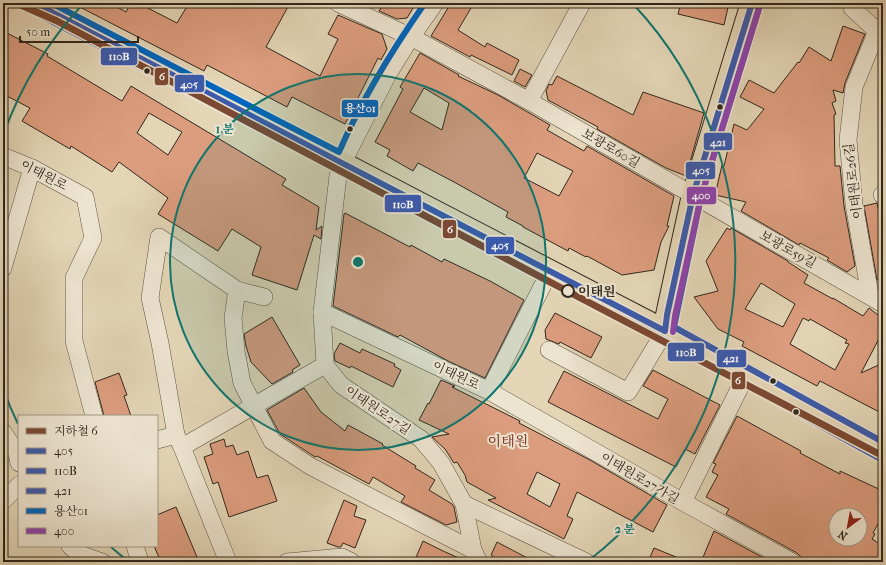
<svg xmlns="http://www.w3.org/2000/svg" width="886" height="565" font-family="'IM FELL French Canon','Noto Serif KR',serif">
	<rect width="100%" height="100%" fill="#e3d5b6"/>
	<filter id="stains"><feTurbulence type="fractalNoise" baseFrequency=".005" numOctaves="4"/><feColorMatrix values="0 0 0 0 .2 0 0 0 0 .09 0 0 0 0 .02 0 0 0 .5 -.17"/></filter>
	<radialGradient id="worn" r=".72"><stop offset=".6" stop-color="#630" stop-opacity="0"/><stop offset="1" stop-color="#630" stop-opacity=".3"/></radialGradient>
	<!-- building -->
	<g fill="#dc9d7e" stroke="#30271d" fill-rule="evenodd">
		<path d="M72,3h38l16,9 5,-9h7l39,20 12,-20h101l-24,44 54,29 18,-37 -10,-5 10,-19 44,19 5,15 -6,11 -3,-2 -33,66 -53,-27 -5,10 -80,-42 -3,6z"/>
		<path d="M384,3h32l-9,15 -10,1 -18,-8z"/>
		<path d="M451,3h23l-16,27 27,17 2,-4 32,17 -7,15 -41,-20 -1,2 -39,-21z"/>
		<path d="M681,3h48l-5,22 -46,-11z"/>
		<path d="M843,26l22,8 -20,49 -2,10 -10,-3 3,11 -4,2 4,11 -2,1 1,51h5l4,40 11,60 -8,6 -20,-12 2,-2 -29,-15 -1,2 -58,-34 5,-9 -31,-7 7,-30 2,1 10,-42 13,6 17,-21 -24,-12 9,-17 25,13 24,-31 1,1 10,-16 22,14z"/>
		<path d="M3,31l45,23 -1,2 75,45 9,-15 155,93 -4,6 37,22 -3,23 6,-4 -1,13 -7,-4 -17,55 -45,-15 9,-28 -29,-18 -14,22 -60,-37 10,-16 -49,-36 -7,10 -41,-26 -1,3 -48,-28 8,-13 -27,-14zM149,113l33,19 -14,23 -31,-22z"/>
		<path d="M420,53l39,22 -1,1 40,19 52,30 -3,5 37,21 3,-5 87,50 -7,30h2l-8,16 -7,28 -32,5 -35,-19 -1,1 -17,-9 -1,3 -45,-24v-1l-17,-9 2,-5 -54,-30 -36,-19 -5,8 -26,-15 3,-6 -15,-8 28,-53 -3,-2zM424,88l25,15 -7,27 -32,-18zM537,153l36,18 -14,25 -35,-18z"/>
		<path d="M520,69l12,6 -7,12 -11,-6z"/>
		<path d="M557,76l76,39 10,-23 61,21 -18,63 -20,-8 -69,-39 1,-2 -50,-27 -2,-9 3,-7 3,1z"/>
		<path d="M877,203l6,30v46l-6,1 -13,-74z"/>
		<path d="M345,213l65,34 1,-2 31,17 2,-3 46,22 34,19 -39,78 -35,-16 -50,-27 -2,2 -65,-31 11,-92z"/>
		<path d="M727,228l3,2 1,-2 57,33v1l20,13 -4,8 29,16v-1l30,18 6,-8 14,11v12l-22,42 22,-10v51l-63,-33 -3,5 -75,-40 2,-4 -26,-13 -24,-32 24,-6 -12,-30zM761,283l34,21 -12,23 -38,-18zM803,318l6,3 1,-2 37,21 -2,3 4,1 -14,26 -45,-26z"/>
		<path d="M555,313l47,24 -11,21 -31,-16 -1,2 -13,-5 -1,-9z"/>
		<path d="M272,317l28,48 -8,5 1,2 -21,12 -21,-22 -5,-16 -2,-12z"/>
		<path d="M340,343l20,10 2,-4 33,15 -1,2 7,4 -8,17 -42,-21 -1,2 -15,-7 -1,-7z"/>
		<path d="M653,370l67,35 -25,49 -10,-5 -9,18 -128,-65 16,-31 94,48 10,-20 -25,-13z"/>
		<path d="M119,373l8,22 -3,1 7,20h-27l-9,-34z"/>
		<path d="M441,380l14,6 -3,1 68,34 -1,2 71,37 77,45 -14,27 -76,-40 -10,24 6,3 -9,20 -76,-39 8,-2 -29,-16 -2,-7 -8,-13 -3,1 -9,-14 -13,-12 17,-3 -30,-14 9,-17 1,1zM537,472l23,12 -10,23 -23,-13z"/>
		<path d="M304,388l17,24 24,19 3,-6 35,19 -1,1 34,21 -1,2 20,12 -6,10 23,14 2,3 3,15 -11,3 -45,-23 4,-6 -32,-19 -4,7 -52,-28 -2,1 -35,-23 -13,-24z"/>
		<path d="M737,416l64,35 -1,2 40,21v-3l43,20v24l-10,18 2,1 -3,5 11,7v16h-81l-1,-5 -4,-4 -71,-39 3,-5 -23,-12 12,-22 -6,-3 4,-8 -3,-1zM836,515h24v24h-24z"/>
		<path d="M224,439l2,8 7,-2 4,10 11,-4 9,27 11,-3 9,26 -48,16 -11,-35 -5,2 -9,-27 9,-3 -3,-10z"/>
		<path d="M344,500l13,6 -3,10 12,4 -11,28 -12,-5 -2,4h-3l-11,-4z"/>
		<path d="M176,507l21,50 -12,5h-24l-7,-16h3v-31z"/>
		<path d="M714,531l57,31h-70z"/>
		<path d="M423,541l20,10 25,11h-54z"/>
		<path d="M497,542l38,20h-33l-11,-7z"/>
		<path d="M654,548l34,14h-40z"/>
	</g>
	<g fill="none" stroke-linecap="round" stroke-linejoin="round">
		<!-- minor casing -->
		<g stroke="#5d5243" stroke-width="18">
			<g id="minor">
				<path d="M338,3l73,34 118,64 354,203"/>
				<path d="M435,3l-24,34 -23,37 -39,76 -11,26 -16,136 3,53 16,20 80,54 20,24 23,41 9,46 6,12"/>
				<path d="M852,8l25,23 6,3"/>
				<path d="M529,101l53,-98"/>
				<path d="M3,156l29,12 53,29 8,41 -19,40v63l20,75"/>
				<path d="M882,195l1,-1"/>
				<path d="M3,268l29,-100"/>
				<path d="M237,290l-4,28 3,33 6,32 30,58 38,25 163,84"/>
				<path d="M870,295l-16,-91 -6,-64 6,-53 23,-56 6,-6"/>
				<path d="M322,312l167,79 61,-120"/>
				<path d="M549,350l79,42 37,-61"/>
				<path d="M489,391l194,111 109,60"/>
				<path d="M3,432l14,21 2,10"/>
				<path d="M157,440l19,-5"/>
				<path d="M182,447l143,-82"/>
				<path d="M3,501l16,-16"/>
				<path d="M683,502l63,-127"/>
				<path d="M464,504l122,58"/>
				<path d="M70,546l9,8 23,8"/>
				<path d="M135,546l5,16"/>
				<path d="M228,562l-46,-115 -6,-12 -16,-92 -10,-45 9,-61 78,53 27,7"/>
				<path d="M287,562l55,-5 10,5"/>
			</g>
		</g>
		<!-- major casing -->
		<g stroke="#30271d" stroke-width="24">
			<g id="major">
				<path d="M34,3l631,328 218,120"/>
				<path d="M665,331l2,-16 26,-120 59,-192"/>
			</g>
		</g>
		<!-- minor -->
		<use href="#minor" stroke="#ede4d0" stroke-width="17"/>
		<!-- major -->
		<use href="#major" stroke="#e3d5b6" stroke-width="22"/>
		<!-- bus-1 casing -->
		<g stroke="#ede4d0" stroke-width="9">
			<path id="bus-1" d="M34,3l631,328 2,-16 26,-120 59,-192"/>
		</g>
		<!-- bus-2 casing -->
		<g stroke="#ede4d0" stroke-width="9">
			<path id="bus-2" d="M30,10l631,328 218,120"/>
		</g>
		<!-- bus-3 casing -->
		<g stroke="#ede4d0" stroke-width="9">
			<path id="bus-3" d="M760,5l-59,192 -27,130 209,115"/>
		</g>
		<!-- bus-4 casing -->
		<g stroke="#ede4d0" stroke-width="9">
			<path id="bus-4" d="M51,3l288,149c23,-53 53,-102 86,-149"/>
		</g>
		<!-- bus-5 casing -->
		<g stroke="#ede4d0" stroke-width="9">
			<path id="bus-5" d="M673,332l2,-16 26,-119 59,-192"/>
		</g>
		<!-- bus-1 -->
		<use href="#bus-1" stroke="#3d5bab" stroke-width="6"/>
		<!-- bus-2 -->
		<use href="#bus-2" stroke="#3d5bab" stroke-width="6"/>
		<!-- bus-3 -->
		<use href="#bus-3" stroke="#3d5bab" stroke-width="6"/>
		<!-- bus-4 -->
		<use href="#bus-4" stroke="#0065bd" stroke-width="6"/>
		<!-- bus-5 -->
		<use href="#bus-5" stroke="#8e44ad" stroke-width="6"/>
		<!-- metro-1 casing -->
		<g stroke="#ede4d0" stroke-width="10">
			<path id="metro-1" d="M16,3l41,18 510,270 316,165"/>
		</g>
		<!-- metro-1 -->
		<use href="#metro-1" stroke="#7c4932" stroke-width="7"/>
	</g>
	<!-- distance rings -->
	<circle cx="358" cy="262" r="188" fill="#0f766e" fill-opacity=".12"/>
	<g fill="none" stroke="#0f766e" stroke-width="2">
		<circle cx="358" cy="262" r="188"/>
		<path d="M128 561A377 377 0 0 1 111 547M18 424A377 377 0 0 1 4 391M4 133A377 377 0 0 1 82 5M634 5A377 377 0 0 1 588 561"/>
	</g>
	<!-- markers -->
	<g fill="#30271d" stroke="#ede4d0" stroke-width="1.5">
		<circle cx="147" cy="71" r="3.5"/>
		<circle cx="720" cy="107" r="3.5"/>
		<circle cx="350" cy="129" r="3.5"/>
		<circle cx="773" cy="381" r="3.5"/>
		<circle cx="796" cy="412" r="3.5"/>
	</g>
	<circle fill="#ede4d0" stroke="#30271d" stroke-width="2" cx="568" cy="291" r="6"/>
	<g text-anchor="middle" dominant-baseline="central" stroke-width="4" stroke-linejoin="round" paint-order="stroke">
		<!-- street labels -->
		<g font-size="13" fill="#30271d" stroke="#ede4d0">
			<text transform="translate(611 148) rotate(30)">보광로60길</text>
			<text transform="translate(44 175) rotate(27)">이태원로</text>
			<text transform="translate(853 181) rotate(-97)">이태원로26길</text>
			<text transform="translate(788 249) rotate(29)">보광로59길</text>
			<text transform="translate(456 375) rotate(25)">이태원로</text>
			<text transform="translate(378 410) rotate(34)">이태원로27길</text>
			<text transform="translate(640 478) rotate(30)">이태원로27가길</text>
		</g>
		<!-- stop labels -->
		<g font-size="13" font-weight="bold" fill="#30271d" stroke="#ede4d0" text-anchor="start">
			<text x="578" y="291">이태원</text>
		</g>
		<!-- neighbourhood labels -->
		<g font-size="14" fill="#7a1f14" stroke="#ede4d0">
			<text x="508" y="441">이태원</text>
		</g>
	</g>
	<circle cx="358" cy="262" r="6" fill="#0f766e" stroke="#ede4d0" stroke-width="2"/>
	<g font-size="12" text-anchor="middle" font-weight="bold" fill="#0f766e" stroke="#ede4d0" stroke-width="4" stroke-linejoin="round" paint-order="stroke">
		<text x="225" y="133">1 분</text>
		<text x="625" y="533">2 분</text>
	</g>
	<g stroke="#ede4d0" stroke-width="1.5">
		<rect x="100" y="47" width="38" height="19" rx="4" fill="#3d5bab"/>
		<rect x="154" y="67" width="15" height="19" rx="4" fill="#7c4932"/>
		<rect x="174" y="74" width="31" height="19" rx="4" fill="#3d5bab"/>
		<rect x="341" y="99" width="38" height="19" rx="4" fill="#0065bd"/>
		<rect x="703" y="132" width="30" height="19" rx="4" fill="#3d5bab"/>
		<rect x="685" y="161" width="31" height="19" rx="4" fill="#3d5bab"/>
		<rect x="686" y="186" width="31" height="19" rx="4" fill="#8e44ad"/>
		<rect x="384" y="194" width="38" height="19" rx="4" fill="#3d5bab"/>
		<rect x="442" y="219" width="15" height="20" rx="4" fill="#7c4932"/>
		<rect x="485" y="236" width="30" height="19" rx="4" fill="#3d5bab"/>
		<rect x="667" y="342" width="38" height="20" rx="4" fill="#3d5bab"/>
		<rect x="716" y="349" width="31" height="19" rx="4" fill="#3d5bab"/>
		<rect x="731" y="371" width="15" height="19" rx="4" fill="#7c4932"/>
	</g>
	<g font-size="11" text-anchor="middle" font-weight="bold" fill="#fff">
		<text x="119" y="60">110B</text>
		<text x="162" y="80">6</text>
		<text x="189" y="88">405</text>
		<text x="360" y="112">용산01</text>
		<text x="718" y="146">421</text>
		<text x="701" y="174">405</text>
		<text x="701" y="199">400</text>
		<text x="403" y="208">110B</text>
		<text x="450" y="233">6</text>
		<text x="500" y="249">405</text>
		<text x="686" y="356">110B</text>
		<text x="731" y="362">421</text>
		<text x="738" y="384">6</text>
	</g>
	<!-- margin -->
	<rect width="886" height="565" fill="none" stroke="#e3d5b6" stroke-width="16"/>
	<rect x="4" y="4" width="878" height="557" fill="none" stroke="#30271d" stroke-width="2"/>
	<rect x="8" y="8" width="870" height="549" fill="none" stroke="#30271d"/>
	<!-- legend -->
	<rect x="18" y="415" width="140" height="132" fill="#ede4d0" stroke="#a19888"/>
	<rect x="26" y="428" width="20" height="6" fill="#7c4932" stroke="#a19888"/>
	<text x="54" y="435" font-size="12" fill="#30271d">지하철 6</text>
	<rect x="26" y="448" width="20" height="6" fill="#3d5bab" stroke="#a19888"/>
	<text x="54" y="455" font-size="12" fill="#30271d">405</text>
	<rect x="26" y="468" width="20" height="6" fill="#3d5bab" stroke="#a19888"/>
	<text x="54" y="475" font-size="12" fill="#30271d">110B</text>
	<rect x="26" y="488" width="20" height="6" fill="#3d5bab" stroke="#a19888"/>
	<text x="54" y="495" font-size="12" fill="#30271d">421</text>
	<rect x="26" y="508" width="20" height="6" fill="#0065bd" stroke="#a19888"/>
	<text x="54" y="515" font-size="12" fill="#30271d">용산01</text>
	<rect x="26" y="528" width="20" height="6" fill="#8e44ad" stroke="#a19888"/>
	<text x="54" y="535" font-size="12" fill="#30271d">400</text>
	<!-- north arrow -->
	<g transform="translate(848 527) rotate(212)"><circle r="19" fill="#ede4d0" stroke="#a19888"/>
	<path d="M0-3L7 15L0 10L-7 15Z" fill="#8f2418"/>
	<text y="-6" font-size="11" font-weight="bold" text-anchor="middle" fill="#30271d">N</text>
	</g>
	<!-- scale -->
	<path d="M20 36v6h118v-6" fill="none" stroke="#30271d" stroke-width="2"/>
	<text x="26" y="36" font-size="12" fill="#30271d" stroke="#ede4d0" stroke-width="3" paint-order="stroke">50 m</text>
	<rect width="100%" height="100%" filter="url(#stains)"/>
	<rect width="100%" height="100%" fill="url(#worn)"/>
</svg>
